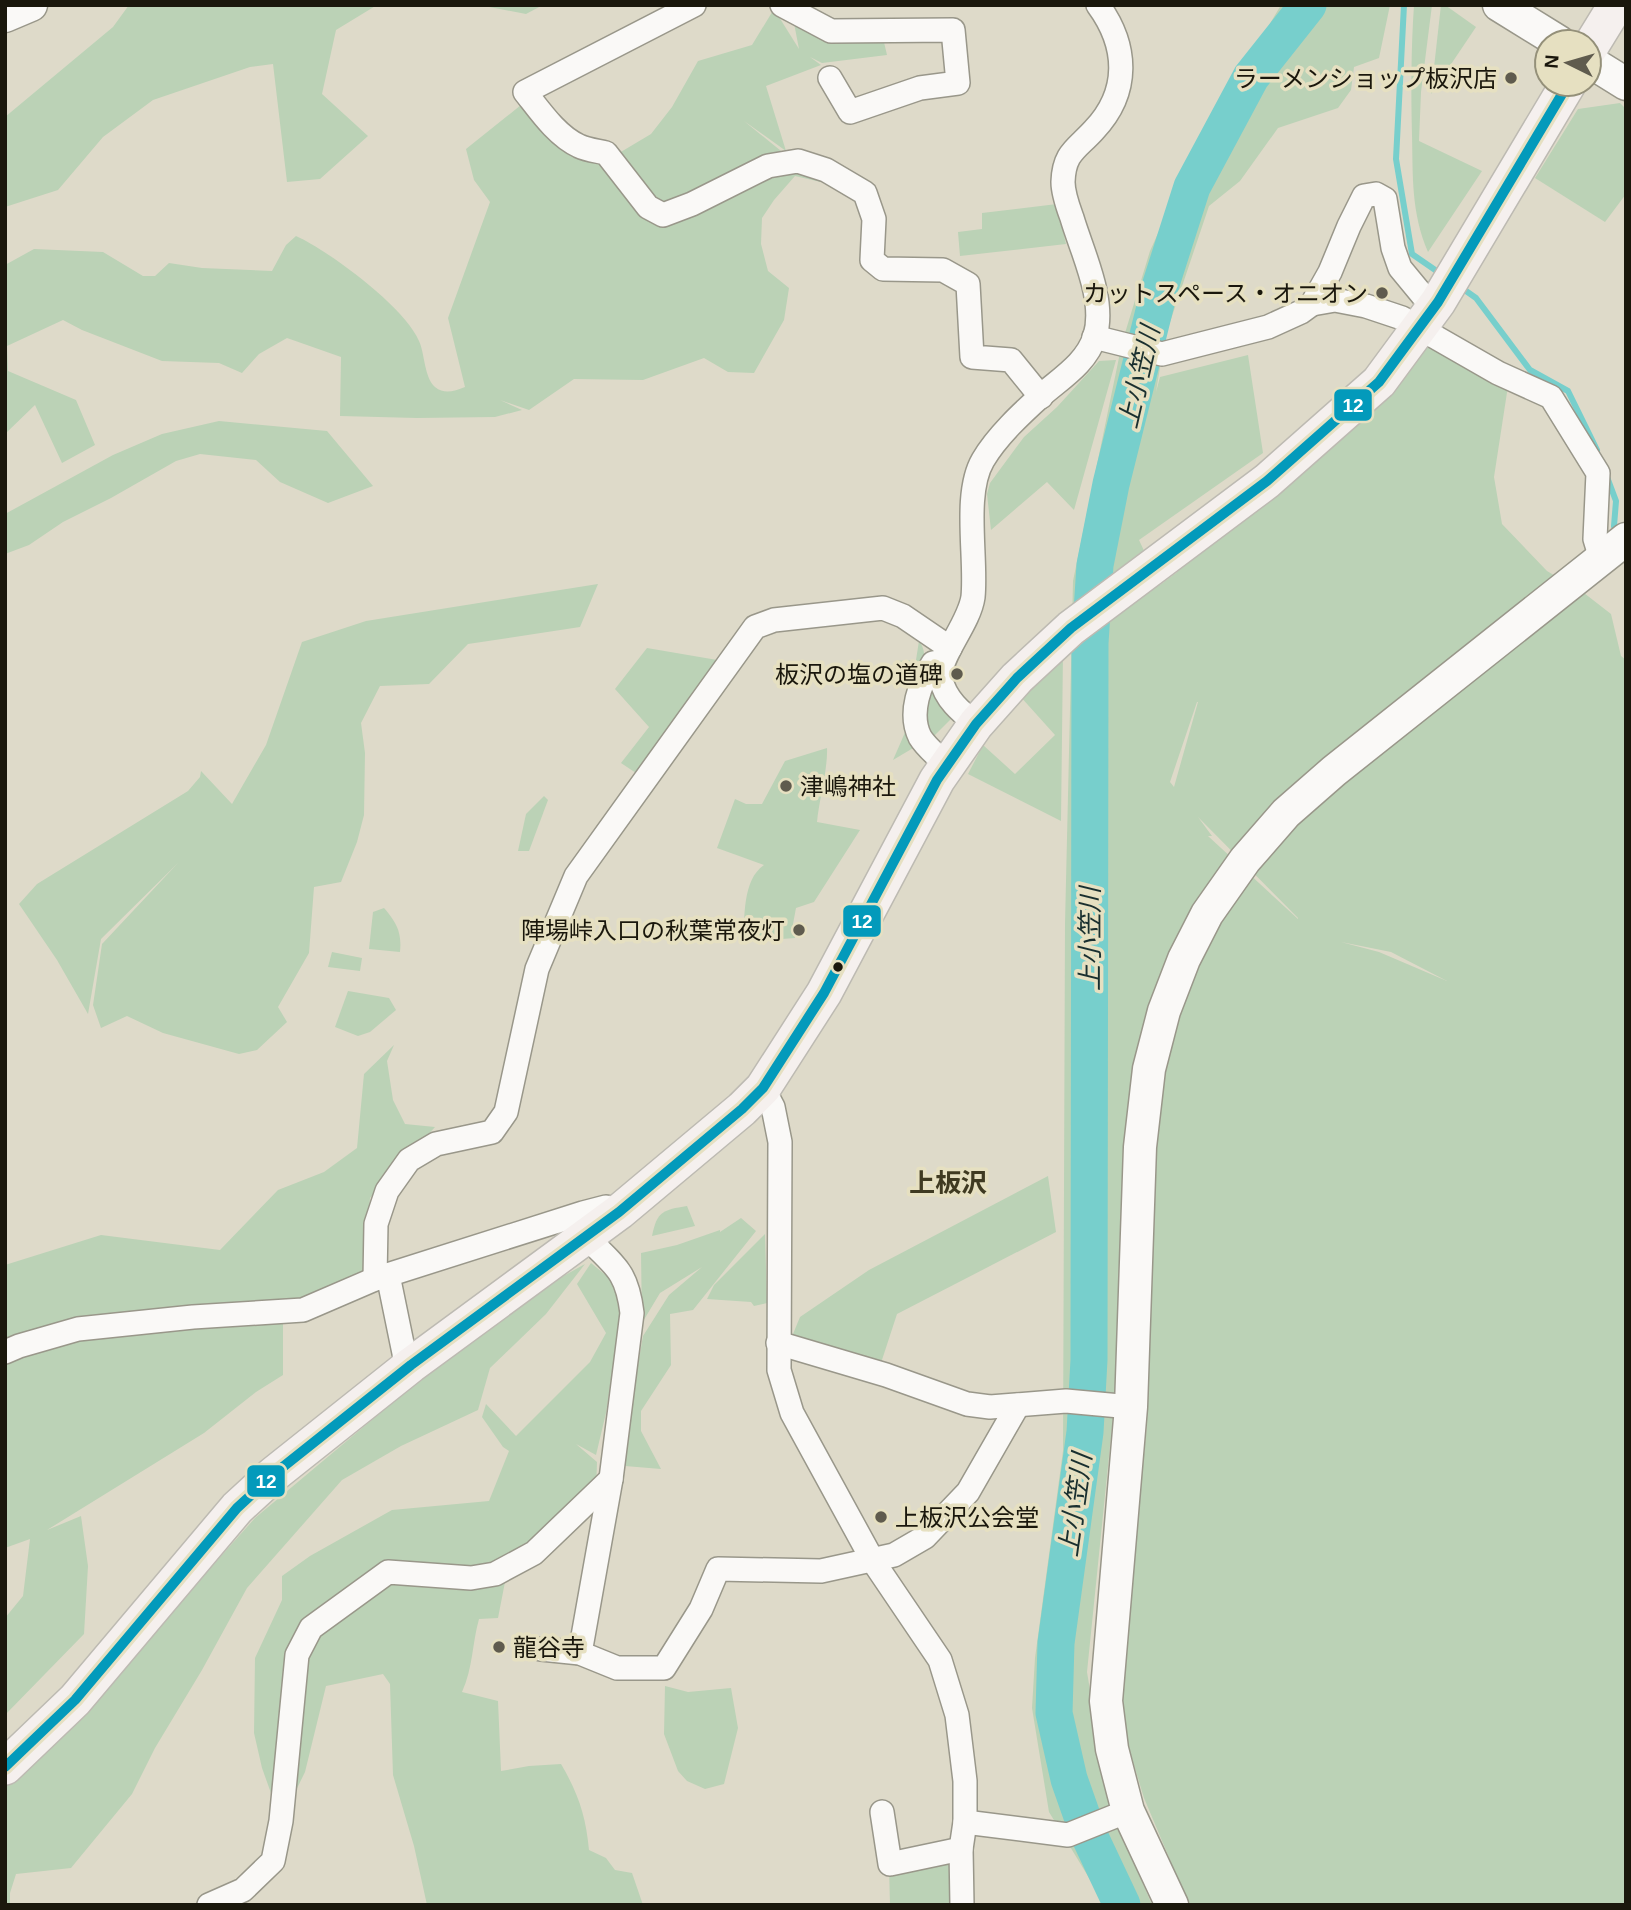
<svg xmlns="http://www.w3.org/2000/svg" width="1631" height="1910" font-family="Arial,'Noto Sans JP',sans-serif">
	<rect width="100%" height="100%" fill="#dedac9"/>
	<!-- green -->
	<g fill="#bbd2b6" fill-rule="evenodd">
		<path d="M129,5h248l-41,25 -14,64 46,42 -48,43 -33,3 -14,-118 -23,3 -97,33 -50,37 -45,53 -53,17v-90l108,-90z"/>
		<path d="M479,5h64l-17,9z"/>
		<path d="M1281,5h109l-11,53 -25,9 -3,23 -13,18 -60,20 -38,53 -31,25 -44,131 -9,55 4,-15 88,-22 15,98 -124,87 21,45 16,-12 246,-227 7,-1 79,41 -14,91 8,47 45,47 37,22 27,21 10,42 5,4v1245h-437l-45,-107 -21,-69 -1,-66 25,-237 2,-64 -13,-171 -49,481 22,132 43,101h-50l-2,-9 -51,-84 -17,-104 3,-50 28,-207 2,-527 8,-343 49,-238 28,-92 49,-108zM1197,702h1l-24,85 -4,-5zM1198,817l100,101v1l-90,-83h4zM1341,942l50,10 56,29 -68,-29z"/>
		<path d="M1414,5h18l-11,87 -2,49 63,30 -54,81c-17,-40 -15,-75 -16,-117 -1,-44 -1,-86 2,-130z"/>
		<path d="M1441,5h4l31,22 -45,67z"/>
		<path d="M774,9l25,40 -6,-31 90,20 4,17 -65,8 -12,-6 11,8 -55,21 20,65 -42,-30 42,34 65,34 -56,-13 -21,24 -12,18 -1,26 7,27 21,17 -5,32 -30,53 -26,-1 -24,-14 -61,22 -69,-1 -45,31 -29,-10 22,10 -27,7 -78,1 -77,-2 1,-59 -54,-19 -28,16 -17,19 -23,-10 -57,-2 -80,-31 -19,-10 -56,26 1,25 68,29 19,45 -33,18 -27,-58 -30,29v-169l29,-16 69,3 40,24h12l14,-13 33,5 70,3 14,-26 10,-9c33,15 109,71 123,105 6,13 5,36 16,46 10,8 19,4 30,0l-17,-69 42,-116 -16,-22 -8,-31 55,-44 83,57 47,-28 21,-27 26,-46 54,-16z"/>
		<path d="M1620,103l6,6v85l-21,28 -70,-44 43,-69z"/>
		<path d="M1057,204l9,40 -106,12 -2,-24 24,-3v-16z"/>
		<path d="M1116,360l-42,150 -27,-28 -56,48 -4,-36 3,-11 34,-46 33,-30 42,-46z"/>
		<path d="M219,421l108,10 46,55 -45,17 -48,-21 -24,-22 -56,-6 -24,7 -65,37 -48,24 -34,23 -24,9v-40l108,-59 49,-21z"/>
		<path d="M598,584l-18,43 -112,17 -39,40 -49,2 -19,37 4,30 -1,62 -7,27 -16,40 -27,5 -5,66 -31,54 9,15 -30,28 -18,4 -76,-21 -36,-17 -26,12 -8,-23 9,-61 76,-81 -77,76 -13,75 -31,-54 -38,-56 18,-20 151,-93 12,-14 1,-6 31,33 34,-59 36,-103 64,-21z"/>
		<path d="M919,641c10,13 3,24 -2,38l-14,3 -5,-4 -3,-17 21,-1z"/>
		<path d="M647,648l76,13 -84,114 -18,-12 28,-36 -34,-38z"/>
		<path d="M1063,652l-2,169 -93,-47 15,-29 32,29 40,-39 -36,-40z"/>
		<path d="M927,682l24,37 -16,16 -42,25z"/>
		<path d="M827,748c1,20 -8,53 -10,74l43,8 -46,72 -18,6 -3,16 2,14 -52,4c2,-24 -1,-62 21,-77l-47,-17 18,-49 11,5h16l23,-43z"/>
		<path d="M544,796l4,4 -19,51h-11l8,-37z"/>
		<path d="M384,908c12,14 18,24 16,44l-31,-3 4,-37z"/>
		<path d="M332,952l30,6 -2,13 -32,-4z"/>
		<path d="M348,991l41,7 7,12 -26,22 -12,4 -23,-9z"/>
		<path d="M394,1045l-7,16 6,39 12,24 30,3 -65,71 -6,81 -81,42v54l-27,17 -52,41 -157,97 34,-14 7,50 -4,68 -79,81v-97l18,-22 7,-57 -25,9v-283l96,-30 119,15 58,-60 46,-18 33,-24 7,-74z"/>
		<path d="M1048,1176l8,56 -159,82 -17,52 -94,-15 14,-34 69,-47z"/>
		<path d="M687,1206l8,20 -43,10c5,-25 11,-26 35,-30z"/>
		<path d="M741,1218l15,13 -63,79 -23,4 1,51 -30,46v20l20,38 -36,-3 9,-78 9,-52 26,-41 33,-28 -42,26 -18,30 -1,-70 36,-8 43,-15v2z"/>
		<path d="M765,1234l2,69 -13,3 -3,-4 -44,-3 7,-14z"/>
		<path d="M591,1263l23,19 6,35 -14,96 -10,42 -20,-11 21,18 -1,31 -59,44 -32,45 -7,36 -19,1c-7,25 -6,49 -17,73l36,9 3,70 28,-5 32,-2c17,29 25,52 28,86l17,8 9,12 17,3 11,32h-216l-13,-59 -21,-71 -3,-91 -7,-10 -57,12 -21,86 -24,49 -19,-53 -8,-35 1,-75 27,-58v-24l28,-20 82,-46 97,-9 20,-50 -6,-4 -21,-30 4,-13 30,32 74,-74 16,-29 -29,-49z"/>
		<path d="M585,1264l-39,50 -56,54 -12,42 -77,36 -59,34 -95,108 -45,82 -47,78 -23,46 -61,74 -55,6 -6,19v12h-5v-137l167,-157 83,-93 137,-115 150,-115z"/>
		<path d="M665,1686l23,6 43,-4 7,40 -14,56 -19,5 -18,-8 -9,-10 -14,-37z"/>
		<path d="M956,1854v51h-66l-1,-39z"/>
	</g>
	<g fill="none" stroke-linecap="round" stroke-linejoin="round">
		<!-- stream -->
		<g stroke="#77cfcc" stroke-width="6">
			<path d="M1404,5l-8,154 16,95 29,20"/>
			<path d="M1459,286l17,12 54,72 38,21 29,59"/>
			<path d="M1607,477l9,24 -2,25"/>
		</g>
		<!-- river -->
		<path stroke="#77cfcc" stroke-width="37" d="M1122,1905l-34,-72 -19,-54 -15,-66 2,-70 29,-211 4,-72 1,-717 5,-78 16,-81 49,-197 32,-100 59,-110 57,-72"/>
		<!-- street casing -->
		<g stroke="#99978a" stroke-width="26">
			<g id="street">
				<path d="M694,5l-169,87c15,19 32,44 54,54 8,4 19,5 27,7l42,54 15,8 29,-11 76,-38 30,-5 28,9 39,23 9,26 -2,41 11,9 60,1 25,14 4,73 39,3 30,37"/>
				<path d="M782,5l49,26 122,-1 5,53 -38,5 -70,24 -20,-34"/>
				<path d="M1312,304l23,-4 31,6 36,12 96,55 53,24 47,76 -3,66 6,20"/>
				<path d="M1094,337l68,17 106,-27 33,-15 11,-8 18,-32 19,-46 15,-30 12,-2 9,5 8,49 7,20 33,40"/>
				<path d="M943,661l-10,2c-13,20 -25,50 -13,74 6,10 18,20 27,28"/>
				<path d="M976,724c-15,-12 -31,-25 -35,-45 -4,-21 28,-54 32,-82 4,-39 -10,-103 10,-137 14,-24 39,-47 60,-66 20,-17 44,-32 52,-58 11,-36 -13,-84 -23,-118 -4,-11 -9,-24 -9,-36 1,-30 14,-33 31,-52 36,-38 34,-84 4,-125"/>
				<path d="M763,1088l10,19 7,35 -1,228 13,43 81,148 67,99 17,55 8,66v41l-4,27 1,56"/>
				<path d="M388,1275l17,83 6,7"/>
				<path d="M375,1279l1,-55 11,-33 22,-31 27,-16 56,-12 14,-20 31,-143 39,-93 179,-249 19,-7 109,-12 20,8 47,32"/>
				<path d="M778,1343l108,32 81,29 23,3 76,-6 65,6"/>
				<path d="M5,1352l14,-6 59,-17 115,-12 110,-7 72,-31 208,-66 23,-6 13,5"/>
				<path d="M541,1649l39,4 37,15h47l37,-59 17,-40 103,2 73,-16 31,-18 43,-45 50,-87"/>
				<path d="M580,1653l31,-174 21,-166c-5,-42 -17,-47 -46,-76"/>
				<path d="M882,1812l8,52 71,-15"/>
				<path d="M965,1822l103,13 60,-24"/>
				<path d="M209,1905l34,-15 30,-29 8,-40 16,-166 14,-27 77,-56 83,6 24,-4 39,-21 77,-74"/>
			</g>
		</g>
		<!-- secondary casing -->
		<g stroke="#99978a" stroke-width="35">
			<g id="secondary">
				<path d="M1499,5l60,37"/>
				<path d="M5,16l26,-11"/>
				<path d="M1589,61l37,23"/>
				<path d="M1172,1905l-44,-94 -16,-62 -6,-48 25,-294 9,-260 9,-78 15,-58 20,-52 23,-45 38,-54 41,-47 48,-42 292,-232"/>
			</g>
		</g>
		<!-- primary casing -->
		<g stroke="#bdbab2" stroke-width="38">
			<g id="primary">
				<path d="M1589,49l27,-44"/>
				<path d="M5,1767l70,-67 162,-192 37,-34 137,-109 208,-153 123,-103 21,-21 61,-95 113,-213 39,-56 41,-46 54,-50 196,-147 112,-99 59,-80 130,-218"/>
			</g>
		</g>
		<!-- street -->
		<use href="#street" stroke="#faf9f7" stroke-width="23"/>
		<!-- secondary -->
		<use href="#secondary" stroke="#faf9f7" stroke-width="32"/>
		<!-- primary -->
		<use href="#primary" stroke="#f5f0ee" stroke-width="35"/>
		<!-- bus-1 casing -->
		<g stroke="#e6e0c1" stroke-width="16">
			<path id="bus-1" d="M5,1767l70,-67 162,-192 37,-34 137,-109 208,-153 123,-103 21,-21 61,-95 113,-213 39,-56 41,-46 54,-50 196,-147 112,-99 59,-80 130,-218"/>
		</g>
		<!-- bus-1 -->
		<use href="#bus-1" stroke="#039abb" stroke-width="10"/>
	</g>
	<!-- markers -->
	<g fill="#5f5b4e" stroke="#e6e0c1" stroke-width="2.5">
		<circle cx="1511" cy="78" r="7"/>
		<circle cx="1382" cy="293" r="7"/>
		<circle cx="957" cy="674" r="7"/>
		<circle cx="786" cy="786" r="7"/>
		<circle cx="799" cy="930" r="7"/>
		<circle cx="881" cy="1517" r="7"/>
		<circle cx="499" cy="1647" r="7"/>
	</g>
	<circle fill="#1a170c" stroke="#e6e0c1" stroke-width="2.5" cx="838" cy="967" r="6"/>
	<g text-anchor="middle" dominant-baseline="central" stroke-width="7" stroke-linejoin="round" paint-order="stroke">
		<!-- poi labels -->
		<g font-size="24" fill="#1a170c" stroke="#e6e0c1" text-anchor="end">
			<text x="1497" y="78">ラーメンショップ板沢店</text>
			<text x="1368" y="293">カットスペース・オニオン</text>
			<text x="943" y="674">板沢の塩の道碑</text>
			<text x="800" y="786" text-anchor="start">津嶋神社</text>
			<text x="785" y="930">陣場峠入口の秋葉常夜灯</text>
			<text x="895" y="1517" text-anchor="start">上板沢公会堂</text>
			<text x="513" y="1647" text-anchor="start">龍谷寺</text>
		</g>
		<!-- water labels -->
		<g font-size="26" font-style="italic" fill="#192f2f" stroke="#e6e0c1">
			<text transform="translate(1139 377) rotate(-77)">上小笠川</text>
			<text transform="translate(1090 939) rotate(-90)">上小笠川</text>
			<text transform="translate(1075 1505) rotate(-82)">上小笠川</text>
		</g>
		<!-- neighbourhood labels -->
		<g font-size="26" font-weight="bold" fill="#3f3a21" stroke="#e6e0c1">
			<text x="948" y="1183">上板沢</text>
		</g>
	</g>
	<g stroke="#e6e0c1" stroke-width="2.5">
		<rect x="1333" y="388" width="40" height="34" rx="7" fill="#039abb"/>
		<rect x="842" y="904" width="40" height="34" rx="7" fill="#039abb"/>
		<rect x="246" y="1464" width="40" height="34" rx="7" fill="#039abb"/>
	</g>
	<g font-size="19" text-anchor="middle" font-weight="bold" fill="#fff">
		<text x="1353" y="412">12</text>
		<text x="862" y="928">12</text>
		<text x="266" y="1488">12</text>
	</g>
	<!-- border -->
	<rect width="1631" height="1910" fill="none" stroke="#1a170c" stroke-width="14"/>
	<!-- north arrow -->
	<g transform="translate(1568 63) rotate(275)"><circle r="33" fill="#e6e0c1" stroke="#949079" stroke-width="2"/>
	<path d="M0-5L12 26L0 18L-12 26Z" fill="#5f5b4e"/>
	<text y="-10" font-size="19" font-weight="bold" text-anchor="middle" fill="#1a170c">N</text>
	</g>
</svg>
